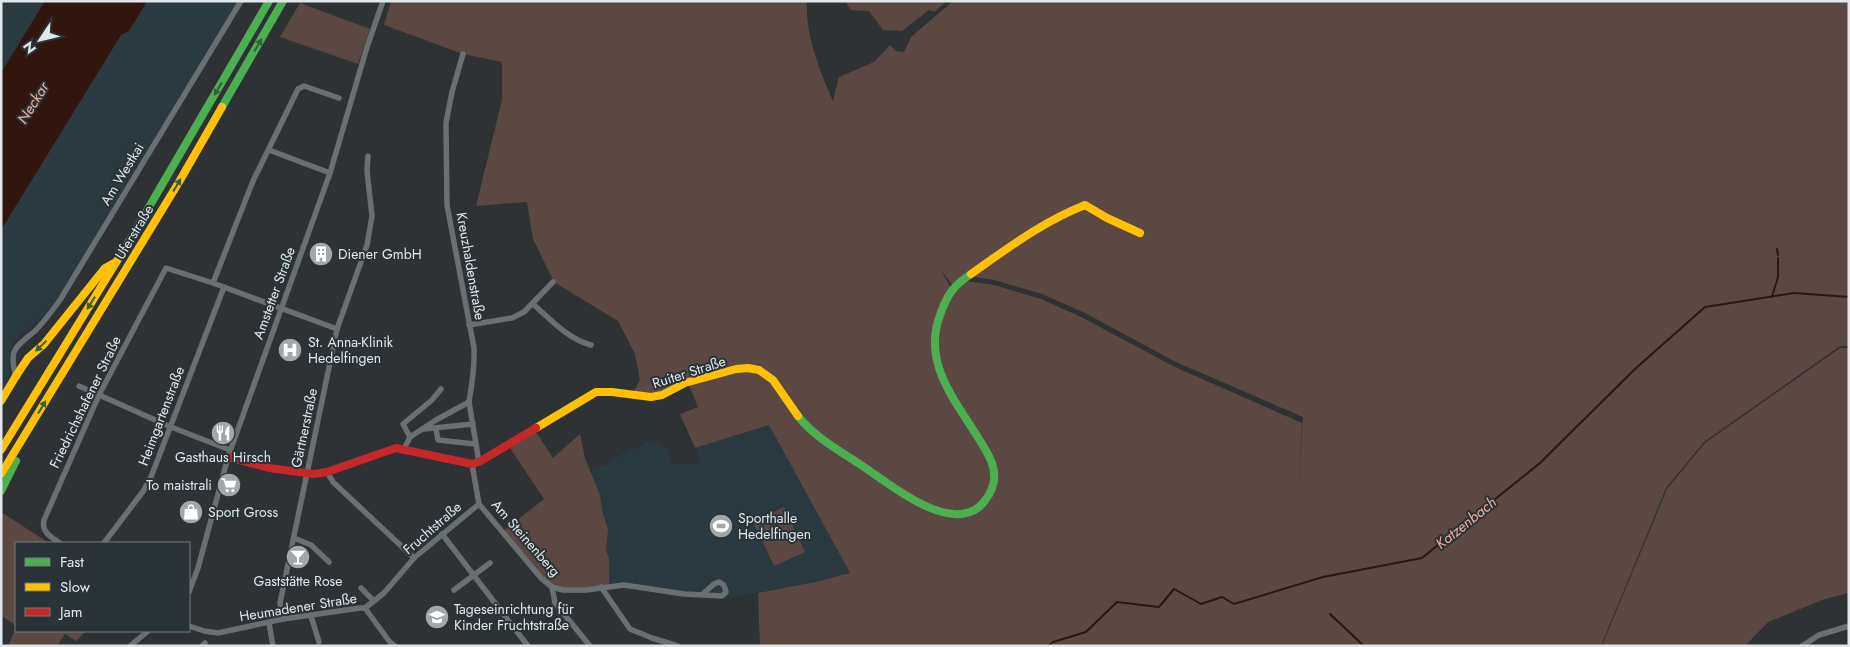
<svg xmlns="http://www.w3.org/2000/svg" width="1850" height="647" font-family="Jost,sans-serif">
	<rect width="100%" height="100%" fill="#2e3234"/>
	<!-- built -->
	<g fill="#2b3940">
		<path d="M1,1h44l-44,72z"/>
		<path d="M147,1h91l-176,291 -18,23 -25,21 -7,9 -3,14v20l-8,13v-162l120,-195 8,-4z"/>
		<path d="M769,425l81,148 -70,16 -47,8 -124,-11v-28l-3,-6 2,-23 -6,-19 -2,-15 -9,-19 2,-7 12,-3 17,-12 27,-13 19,8 3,15 30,-1 -6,-15z"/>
	</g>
	<!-- green -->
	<g fill="#5b4843" fill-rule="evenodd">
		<path d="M391,1h416c-2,33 13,71 26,100l6,-24 35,-15 16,-17 6,6 8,1 7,-15 42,-36h896v345h-9l-136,96 -38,46 -65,158h-841l-2,-53 57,-11 35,-9 -81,-148 -74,23 -15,-34 18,-7 -10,-24 -28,13 -29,1 9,-17 -5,-26 -17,-33 -64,-39 -21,-43 -6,-37 -51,4 26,-106v-38l-39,-8 -79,-29zM940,269l14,18 15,-11 25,4 48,14 43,19 91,49 127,55 -5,76 4,-70 -127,-56 -94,-50 -40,-18 -47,-14 -28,-4 -12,12z"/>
		<path d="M845,1h102l-13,11 -5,-2 -27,21 -19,-1 -14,-19 -18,-1z"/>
		<path d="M300,3l70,26 -12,35 -78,-27z"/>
		<path d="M1840,348h9v245l-24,6 -57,23 -23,24h-143l65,-157 38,-46z"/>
		<path d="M536,432l17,26 27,-24 5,24 15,37 2,15 6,19 -2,22 3,7v28l-23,4 -34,-3 -50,-55 42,-33 -34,-51z"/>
		<path d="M784,507l21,45 -31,14 -21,-44z"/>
		<path d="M1,512l48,31h-33v83l-15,-11z"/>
		<path d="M16,628v3h70l-10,10 -11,-7 -8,12h-49z"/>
	</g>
	<!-- water -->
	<path fill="#31150f" d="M45,1h102l-18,30 -8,4 -120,195v-157z"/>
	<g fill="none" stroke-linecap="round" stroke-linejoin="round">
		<!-- stream -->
		<g stroke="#31150f" stroke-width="2">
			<path d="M1777,249l1,6"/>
			<path d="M1772,297l6,-20v-19"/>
			<path d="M1330,614l34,32"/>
			<path d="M1048,646l5,-4 33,-10 31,-30 42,5 15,-18 27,15 21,-7 12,7 89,-27 99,-19 118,-95 95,-94 70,-62 89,-14 55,4"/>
		</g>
		<!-- street -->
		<g stroke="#6a6f72" stroke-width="5.5">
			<path d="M269,150l61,23"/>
			<path d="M213,283l40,-102 45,-92 6,-3 35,12"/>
			<path d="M533,304c18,16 35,35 58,41"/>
			<path d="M469,325l43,-7 12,-6 29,-30"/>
			<path d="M16,376c-8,-27 0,-29 19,-45 9,-9 17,-20 25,-31l181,-299"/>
			<path d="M79,386l92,41 59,23"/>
			<path d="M469,402l10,60"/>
			<path d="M424,429l49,-5"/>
			<path d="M436,429l2,11 37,4"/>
			<path d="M410,437l-7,-13 29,-24 9,-11"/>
			<path d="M404,449l6,-12 26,-17 33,-18c3,-18 6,-36 5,-54l-27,-143 -1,-82 6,-31 11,-38"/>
			<path d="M327,472l6,10 81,76"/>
			<path d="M479,504l62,74 11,9 11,3h23l38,-5 60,9 38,2 4,-4c-1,-5 -2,-8 -7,-10l-5,2 -11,10"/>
			<path d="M442,534l86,112"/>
			<path d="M294,538l17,7 18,17"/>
			<path d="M60,543c-9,-6 -19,-11 -16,-23l55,-125 67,-127 47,15 124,46"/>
			<path d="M104,543l40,-53 7,-13 73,-190"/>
			<path d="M552,587l3,16 35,43"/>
			<path d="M601,587l29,42 22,9 26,8"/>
			<path d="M361,588l13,13"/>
			<path d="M454,590l36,-27"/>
			<path d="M189,592l9,-24 30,-111 102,-284 37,-126 16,-46"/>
			<path d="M365,608l19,-15 30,-35 65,-54 -7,-40"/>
			<path d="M365,608l24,33 6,5"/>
			<path d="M311,616l8,26"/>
			<path d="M283,619l-3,-16 57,-274 30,-84 5,-29 -5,-45 1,-15"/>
			<path d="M269,623l4,23"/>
			<path d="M189,626l15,5 14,2 65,-14 77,-11h5"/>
			<path d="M130,646l18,-15"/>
			<path d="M202,646l3,-3"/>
			<path d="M1802,646l17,-11 30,-9"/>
		</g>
		<!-- fast -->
		<g stroke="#4caf50" stroke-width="8">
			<path d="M222,107l61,-106"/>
			<path d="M131,238l138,-237"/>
			<path d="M798,416c17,22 44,36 66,51 27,18 83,65 115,40 8,-7 13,-16 15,-26 2,-16 -7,-29 -15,-42 -24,-39 -57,-76 -39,-124 7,-20 13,-29 31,-41"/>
			<path d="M1,491l15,-30"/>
		</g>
		<!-- slow -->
		<g stroke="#ffc107" stroke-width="8">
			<path d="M971,274c37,-26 71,-52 114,-69l22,13 33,15"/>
			<path d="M16,376l12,-18 16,-14 61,-76 11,-6"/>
			<path d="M1,401l15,-25"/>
			<path d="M536,428l60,-36h16l39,5 11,-2 23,-12 51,-14 12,-1 11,2 14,10 25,36"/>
			<path d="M1,450l130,-212"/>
			<path d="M1,474l178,-292 43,-75"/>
		</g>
		<!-- jam -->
		<path stroke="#c62828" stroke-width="8" d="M228,457l41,11 45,6 13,-2 69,-24 76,16 7,-2 57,-34"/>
	</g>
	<!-- one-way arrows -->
	<defs><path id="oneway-solid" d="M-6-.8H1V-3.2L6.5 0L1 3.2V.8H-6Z" transform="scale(1.25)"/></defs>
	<g fill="#365e40">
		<use href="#oneway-solid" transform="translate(258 45) rotate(-60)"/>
		<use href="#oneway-solid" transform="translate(218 89) rotate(120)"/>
		<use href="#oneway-solid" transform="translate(177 185) rotate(-59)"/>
		<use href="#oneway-solid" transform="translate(91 303) rotate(122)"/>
		<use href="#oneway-solid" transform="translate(41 346) rotate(136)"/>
		<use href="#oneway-solid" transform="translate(42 407) rotate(-59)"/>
	</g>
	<!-- icons -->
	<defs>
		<g id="building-disc" transform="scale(1.25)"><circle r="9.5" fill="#a2a8aa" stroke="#2a3338"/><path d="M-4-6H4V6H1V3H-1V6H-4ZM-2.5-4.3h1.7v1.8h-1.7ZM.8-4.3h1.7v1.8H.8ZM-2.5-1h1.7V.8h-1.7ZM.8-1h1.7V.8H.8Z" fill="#fff"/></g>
		<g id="hospital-disc" transform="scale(1.25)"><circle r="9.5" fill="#a2a8aa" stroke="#2a3338"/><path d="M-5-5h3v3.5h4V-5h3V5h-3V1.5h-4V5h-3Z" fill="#fff"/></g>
		<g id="restaurant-disc" transform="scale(1.25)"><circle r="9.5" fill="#a2a8aa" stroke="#2a3338"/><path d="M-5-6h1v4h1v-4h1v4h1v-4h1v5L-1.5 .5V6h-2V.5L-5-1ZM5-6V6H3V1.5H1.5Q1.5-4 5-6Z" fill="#fff"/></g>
		<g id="supermarket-disc" transform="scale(1.25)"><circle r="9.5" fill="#a2a8aa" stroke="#2a3338"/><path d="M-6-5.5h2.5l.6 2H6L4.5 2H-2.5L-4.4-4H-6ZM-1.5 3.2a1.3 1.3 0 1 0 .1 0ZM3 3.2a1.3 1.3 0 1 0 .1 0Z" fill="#fff"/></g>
		<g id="shop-disc" transform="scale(1.25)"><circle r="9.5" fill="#a2a8aa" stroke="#2a3338"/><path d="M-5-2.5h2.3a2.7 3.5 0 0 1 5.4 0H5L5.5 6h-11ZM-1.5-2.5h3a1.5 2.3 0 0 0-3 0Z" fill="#fff"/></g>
		<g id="stadium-disc" transform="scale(1.25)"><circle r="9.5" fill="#a2a8aa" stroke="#2a3338"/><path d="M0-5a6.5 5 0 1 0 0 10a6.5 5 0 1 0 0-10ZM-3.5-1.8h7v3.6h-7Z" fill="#fff"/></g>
		<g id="bar-disc" transform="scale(1.25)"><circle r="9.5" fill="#a2a8aa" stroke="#2a3338"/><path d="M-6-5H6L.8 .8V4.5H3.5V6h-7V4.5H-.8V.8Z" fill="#fff"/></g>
		<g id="school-disc" transform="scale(1.25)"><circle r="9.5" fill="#a2a8aa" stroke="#2a3338"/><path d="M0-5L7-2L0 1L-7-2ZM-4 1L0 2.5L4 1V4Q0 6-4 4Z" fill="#fff"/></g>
	</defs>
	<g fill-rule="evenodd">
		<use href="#building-disc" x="321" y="254"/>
		<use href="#hospital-disc" x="290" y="350"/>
		<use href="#restaurant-disc" x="223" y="433"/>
		<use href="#supermarket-disc" x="229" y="485"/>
		<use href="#shop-disc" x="191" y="512"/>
		<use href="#stadium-disc" x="721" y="526"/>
		<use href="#bar-disc" x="298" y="557"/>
		<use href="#school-disc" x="437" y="617"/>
	</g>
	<g text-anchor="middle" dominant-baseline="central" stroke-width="4" stroke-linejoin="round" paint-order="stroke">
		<!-- street labels -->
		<g font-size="14" fill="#e1e7ea" stroke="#2a3338">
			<text transform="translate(122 174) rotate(-59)">Am Westkai</text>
			<text transform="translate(134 232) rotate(-59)">Uferstraße</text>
			<text transform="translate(471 266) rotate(80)">Kreuzhaldenstraße</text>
			<text transform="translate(274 293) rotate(-70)">Amstetter Straße</text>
			<text transform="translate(689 372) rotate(-18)">Ruiter Straße</text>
			<text transform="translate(85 402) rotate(-64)">Friedrichshafener Straße</text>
			<text transform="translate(161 416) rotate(-69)">Heimgartenstraße</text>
			<text transform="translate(304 428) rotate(-78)">Gärtnerstraße</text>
			<text transform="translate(432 528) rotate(-41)">Fruchtstraße</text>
			<text transform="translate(526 538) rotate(49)">Am Steinenberg</text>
			<text transform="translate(298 607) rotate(-9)">Heumadener Straße</text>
		</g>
		<!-- poi labels -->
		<g font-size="14" fill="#e1e7ea" stroke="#2a3338" text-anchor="start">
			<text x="338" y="254">Diener GmbH</text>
			<text x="308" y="342">St. Anna-Klinik<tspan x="308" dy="16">Hedelfingen</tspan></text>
			<text x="223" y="457" text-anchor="middle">Gasthaus Hirsch</text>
			<text x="212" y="485" text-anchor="end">To maistrali</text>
			<text x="208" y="512">Sport Gross</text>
			<text x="738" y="518">Sporthalle<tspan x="738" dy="16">Hedelfingen</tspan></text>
			<text x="298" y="581" text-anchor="middle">Gaststätte Rose</text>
			<text x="454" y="609">Tageseinrichtung für<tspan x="454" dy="16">Kinder Fruchtstraße</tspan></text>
		</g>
		<!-- water labels -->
		<g font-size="15" font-style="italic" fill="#f1ae9f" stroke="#2a3338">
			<text transform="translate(33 103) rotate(-58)">Neckar</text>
			<text transform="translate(1466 523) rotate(-39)">Katzenbach</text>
		</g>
	</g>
	<!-- border -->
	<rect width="1850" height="647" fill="none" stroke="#e1e7ea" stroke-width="5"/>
	<!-- legend -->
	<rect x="15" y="542" width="175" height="90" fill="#2a3338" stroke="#737b7f"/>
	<rect x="25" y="558" width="25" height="8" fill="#4caf50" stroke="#737b7f"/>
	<text x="60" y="567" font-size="15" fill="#e1e7ea">Fast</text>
	<rect x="25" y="583" width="25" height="8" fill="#ffc107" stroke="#737b7f"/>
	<text x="60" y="592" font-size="15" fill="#e1e7ea">Slow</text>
	<rect x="25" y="608" width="25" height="8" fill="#c62828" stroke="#737b7f"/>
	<text x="60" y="617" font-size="15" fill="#e1e7ea">Jam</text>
	<!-- north arrow -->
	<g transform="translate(40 40) rotate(235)" stroke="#2a3338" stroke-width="4" paint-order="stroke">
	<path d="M0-4L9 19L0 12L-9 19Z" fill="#e1e7ea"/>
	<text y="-8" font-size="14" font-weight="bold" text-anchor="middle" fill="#e1e7ea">N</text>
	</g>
</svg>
